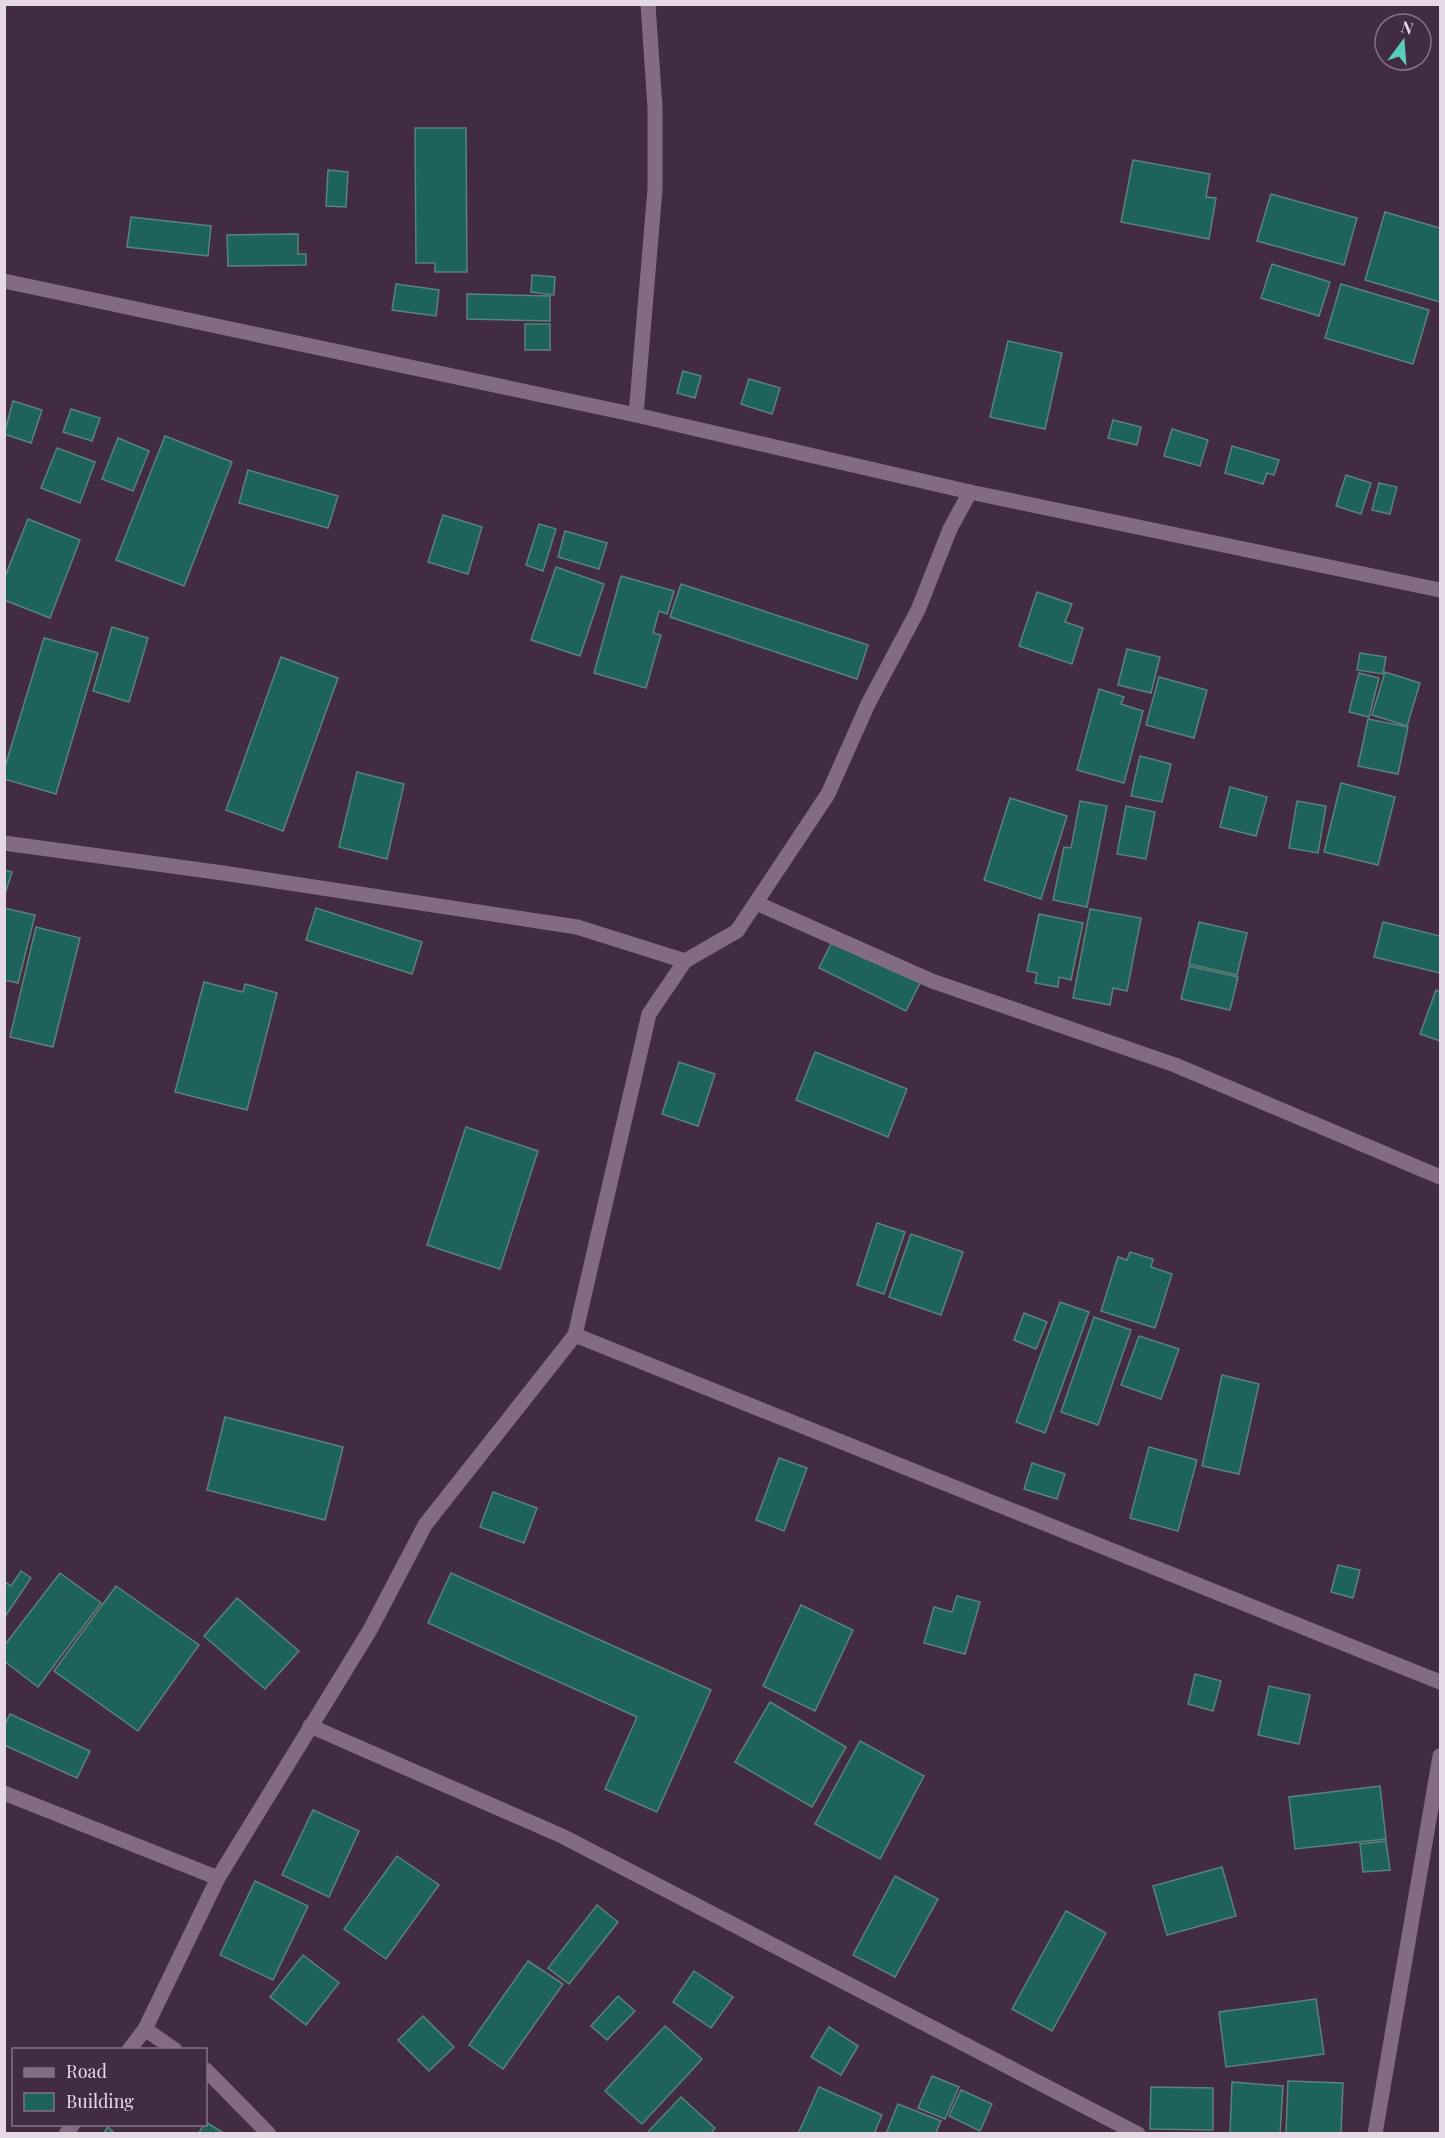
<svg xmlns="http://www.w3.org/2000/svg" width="1445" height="2138" font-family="'Playfair Display',serif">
	<rect width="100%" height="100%" fill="#422c42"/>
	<!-- building -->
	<g fill="#1d635b" stroke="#59837c" stroke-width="1.5">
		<path d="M415,128h51l1,144h-32v-9h-19z"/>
		<path d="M1133,160l77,14 -4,23 10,1 -7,41 -88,-17z"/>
		<path d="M328,170l20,2 -2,35 -20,-1z"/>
		<path d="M1271,194l86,24 -13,47 -87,-24z"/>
		<path d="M1385,212l55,16v74l-75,-22z"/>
		<path d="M131,217l80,9 -3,30 -81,-9z"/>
		<path d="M298,234v20h8v11l-78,1 -1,-31z"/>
		<path d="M1272,264l58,18 -11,34 -58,-18z"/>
		<path d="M532,275l23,2 -1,18 -23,-3z"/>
		<path d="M396,284l43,6 -3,26 -44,-6z"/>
		<path d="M1341,284l88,26 -16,54 -88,-26z"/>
		<path d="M467,294l83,2v25l-83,-2z"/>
		<rect x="525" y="324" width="25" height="26"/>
		<path d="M1008,341l54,12 -17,76 -55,-12z"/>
		<path d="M683,371l18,5 -6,22 -18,-5z"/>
		<path d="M749,379l31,9 -8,26 -31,-10z"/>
		<path d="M13,401l29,9 -11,33 -27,-9z"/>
		<path d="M71,409l29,9 -8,23 -29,-9z"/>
		<path d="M1113,420l28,7 -4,18 -29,-7z"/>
		<path d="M1172,429l36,11 -8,26 -36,-10z"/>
		<path d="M165,436l67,26 -48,124 -68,-26z"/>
		<path d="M118,438l31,13 -16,40 -31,-12z"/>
		<path d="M1232,446l47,14 -5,15 -7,-2 -4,11 -38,-11z"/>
		<path d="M57,448l38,14 -15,41 -39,-15z"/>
		<path d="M248,470l90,26 -10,32 -89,-25z"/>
		<path d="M1346,475l25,8 -10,31 -25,-8z"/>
		<path d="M1379,483l18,4 -7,27 -18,-4z"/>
		<path d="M443,515l39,12 -14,47 -40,-12z"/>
		<path d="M28,519l52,21 -30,78 -46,-18v-21z"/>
		<path d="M539,524l17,5 -13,42 -17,-6z"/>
		<path d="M565,531l42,12 -8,26 -41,-12z"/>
		<path d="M556,567l48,17 -24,72 -49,-16z"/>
		<path d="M621,576l53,15 -7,23 -8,-3 -6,22 8,2 -15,53 -52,-15z"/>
		<path d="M681,584l187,61 -11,34 -187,-62z"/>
		<path d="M1037,592l35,12 -7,18 18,6 -11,36 -53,-18z"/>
		<path d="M112,627l36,11 -19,64 -36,-11z"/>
		<path d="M44,638l54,15 -42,141 -52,-15v-9z"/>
		<path d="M1127,649l33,8 -9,36 -33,-8z"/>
		<path d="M1360,653l26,4 -3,17 -26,-4z"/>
		<path d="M281,657l57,21 -55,153 -57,-21z"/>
		<path d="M1385,672l35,11 -13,43 -35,-11z"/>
		<path d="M1359,673l20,5 -10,39 -20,-5z"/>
		<path d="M1159,677l48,13 -13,48 -48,-13z"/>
		<path d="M1099,689l25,8 -3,7 22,7 -19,72 -47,-13z"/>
		<path d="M1368,719l40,8 -10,47 -40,-8z"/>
		<path d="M1140,756l31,8 -9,38 -31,-6z"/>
		<path d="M357,772l47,12 -17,75 -48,-12z"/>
		<path d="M1341,783l54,14 -17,68 -54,-13z"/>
		<path d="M1230,787l37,10 -11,39 -36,-9z"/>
		<path d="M1010,798l57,18 -26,83 -57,-19z"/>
		<path d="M1080,801l27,5 -20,101 -34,-7 11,-53 7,1z"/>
		<path d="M1297,801l29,5 -8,47 -29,-5z"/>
		<path d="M1126,806l29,6 -9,47 -29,-5z"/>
		<path d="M4,870l8,2 -8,25z"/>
		<path d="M4,908l31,7 -17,68 -14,-3z"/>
		<path d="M316,908l106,34 -10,32 -106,-34z"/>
		<path d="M1090,909l51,9 -14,73 -14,-3 -3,17 -37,-7z"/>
		<path d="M1039,914l44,9 -12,57 -12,-3 -1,10 -23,-4 2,-10 -10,-2z"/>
		<path d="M1199,922l48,11 -10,42 -48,-11z"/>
		<path d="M1383,922l57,14v37l-66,-16z"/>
		<path d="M36,927l44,11 -27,109 -43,-10z"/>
		<path d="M833,940l87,43 -14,28 -87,-43z"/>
		<path d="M1189,966l49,11 -8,33 -49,-11z"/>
		<path d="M204,982l39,10 2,-8 32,9 -30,117 -72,-18z"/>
		<path d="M1436,990l4,2v49l-20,-7z"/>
		<path d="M815,1052l92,37 -19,48 -92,-37z"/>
		<path d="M679,1062l36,12 -17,52 -36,-12z"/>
		<path d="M466,1127l72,24 -38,118 -73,-24z"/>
		<path d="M877,1223l28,9 -21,62 -27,-9z"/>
		<path d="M911,1234l52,18 -22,63 -52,-18z"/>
		<path d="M1130,1252l23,7 -2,8 21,7 -17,54 -54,-17 17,-54 9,3z"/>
		<path d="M1060,1302l29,10 -44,121 -29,-11z"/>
		<path d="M1024,1313l23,9 -11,27 -22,-9z"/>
		<path d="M1094,1317l37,13 -33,95 -37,-13z"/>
		<path d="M1139,1336l40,13 -18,50 -40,-14z"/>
		<path d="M1222,1375l37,9 -20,90 -37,-8z"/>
		<path d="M225,1417l118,30 -18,73 -118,-30z"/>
		<path d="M1149,1447l48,13 -19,71 -48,-13z"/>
		<path d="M779,1458l28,10 -23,63 -28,-11z"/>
		<path d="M1032,1463l33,11 -8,25 -33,-10z"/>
		<path d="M493,1492l44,16 -13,35 -44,-16z"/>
		<path d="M1338,1565l22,5 -7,28 -22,-6z"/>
		<path d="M21,1571l10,7 -27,40v-37l7,5z"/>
		<path d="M60,1573l41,30 -63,84 -34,-26v-15z"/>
		<path d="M451,1573l260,117 -54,122 -52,-23 32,-72 -209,-94z"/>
		<path d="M116,1586l83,59 -61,86 -84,-60z"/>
		<path d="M957,1596l23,6 -15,52 -41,-11 10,-36 18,5z"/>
		<path d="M237,1598l62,53 -34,38 -61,-53z"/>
		<path d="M801,1605l52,25 -38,81 -52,-25z"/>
		<path d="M1195,1674l26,7 -8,30 -25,-7z"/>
		<path d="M1269,1686l41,9 -11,49 -41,-9z"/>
		<path d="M770,1702l76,45 -34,60 -77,-45z"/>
		<path d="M10,1714l80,37 -13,27 -73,-33v-19z"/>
		<path d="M860,1741l64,35 -44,83 -65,-35z"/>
		<path d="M1380,1786l6,53 -91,10 -6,-52z"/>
		<path d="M313,1810l46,21 -30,66 -47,-22z"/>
		<path d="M1386,1841l4,29 -27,2 -3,-28z"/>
		<path d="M397,1856l42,29 -53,74 -42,-30z"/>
		<path d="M1222,1867l14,49 -69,19 -14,-49z"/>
		<path d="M895,1876l43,23 -43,78 -42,-22z"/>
		<path d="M255,1881l53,25 -35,74 -53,-25z"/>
		<path d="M597,1905l21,17 -49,62 -21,-16z"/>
		<path d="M1066,1911l40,22 -54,98 -40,-22z"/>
		<path d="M303,1955l36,28 -33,42 -36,-28z"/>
		<path d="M528,1961l35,23 -60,85 -34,-24z"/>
		<path d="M694,1971l39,26 -22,31 -38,-26z"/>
		<path d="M618,1996l17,15 -28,29 -16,-14z"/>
		<path d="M1316,1999l8,55 -98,13 -7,-55z"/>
		<path d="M423,2016l31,31 -25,24 -31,-31z"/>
		<path d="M665,2026l37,33 -60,65 -37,-33z"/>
		<path d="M829,2027l29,19 -17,29 -30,-18z"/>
		<path d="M932,2076l27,11 -14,32 -27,-11z"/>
		<path d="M1288,2081l55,2 -2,51h-55z"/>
		<path d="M1232,2082l51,4 -3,48h-50z"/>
		<path d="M819,2087l63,28 -8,19h-76z"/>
		<path d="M1151,2087l62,1v42l-63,-1z"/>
		<path d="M961,2090l31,14 -12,27 -31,-15z"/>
		<path d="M681,2097l34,31 -5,6h-64z"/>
		<path d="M898,2104l43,17 -6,13h-49z"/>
		<path d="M206,2122l19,12h-27z"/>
		<path d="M108,2127l7,7h-12z"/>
	</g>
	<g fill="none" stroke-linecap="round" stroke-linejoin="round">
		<!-- minor -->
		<g stroke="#846b84" stroke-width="15">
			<path d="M4,281l632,134 334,77 470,98"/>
			<path d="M636,415l19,-226v-81l-7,-104"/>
			<path d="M4,843l219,30 354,54 108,34"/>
			<path d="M756,903l176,78 243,84 265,112"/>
			<path d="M575,1335l865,347"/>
			<path d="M310,1726l252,110 576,298"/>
			<path d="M4,1793l214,85"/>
			<path d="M145,2029l30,21"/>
			<path d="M129,2050l16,-21 73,-151 152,-248 55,-105 150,-190 74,-321 36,-53 52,-30 91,-137 40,-90 50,-94 32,-81 20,-37"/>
			<path d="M206,2070l63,64"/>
			<path d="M66,2134l7,-10"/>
			<path d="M1375,2134l65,-378"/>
		</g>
	</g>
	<!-- border -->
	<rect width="1445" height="2138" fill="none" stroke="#e6d9e6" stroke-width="12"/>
	<!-- legend -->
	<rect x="12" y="2048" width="195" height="78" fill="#422c42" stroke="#847184" stroke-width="1.5"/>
	<rect x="24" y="2068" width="30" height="9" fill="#846b84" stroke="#847184" stroke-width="1.5"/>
	<text x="66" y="2078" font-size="18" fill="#e6d9e6">Road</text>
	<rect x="24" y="2093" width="30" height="18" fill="#1d635b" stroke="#847184" stroke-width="1.5"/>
	<text x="66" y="2108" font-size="18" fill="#e6d9e6">Building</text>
	<!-- north arrow -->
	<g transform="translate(1403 42) rotate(16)"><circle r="28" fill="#422c42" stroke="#847184" stroke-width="1.5"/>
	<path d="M0-4.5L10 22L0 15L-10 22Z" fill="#59cebf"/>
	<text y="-9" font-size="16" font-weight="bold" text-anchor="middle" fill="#e6d9e6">N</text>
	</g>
</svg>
